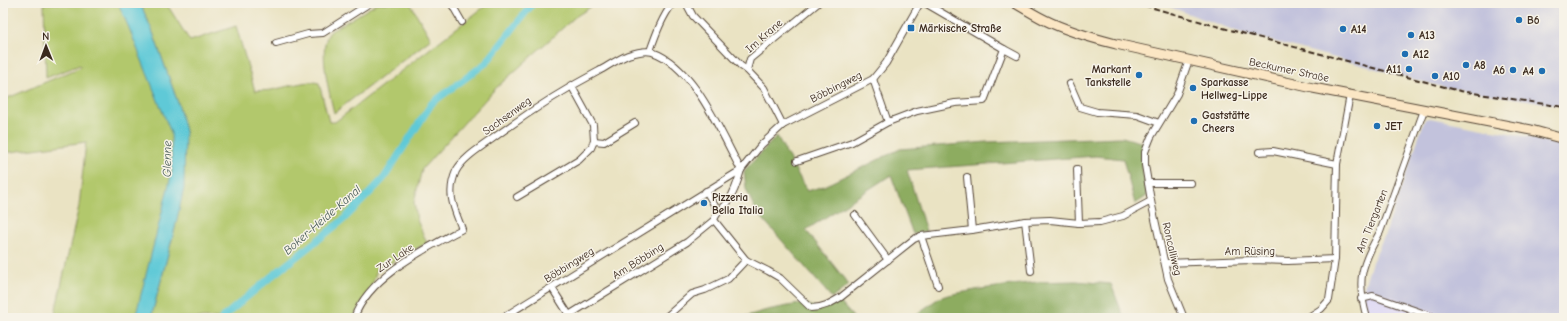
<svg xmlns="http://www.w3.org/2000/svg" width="1567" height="321" font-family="'Comic Neue',sans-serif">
	<rect width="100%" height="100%" fill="#f7f3e8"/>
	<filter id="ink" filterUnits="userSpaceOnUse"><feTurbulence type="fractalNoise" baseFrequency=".025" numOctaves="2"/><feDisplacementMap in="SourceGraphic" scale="8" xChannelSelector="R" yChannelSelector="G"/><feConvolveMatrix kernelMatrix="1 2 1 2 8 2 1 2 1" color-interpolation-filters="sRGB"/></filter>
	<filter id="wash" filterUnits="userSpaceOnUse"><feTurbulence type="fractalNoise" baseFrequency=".012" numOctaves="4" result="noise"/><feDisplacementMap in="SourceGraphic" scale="16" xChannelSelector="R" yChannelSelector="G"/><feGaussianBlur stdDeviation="0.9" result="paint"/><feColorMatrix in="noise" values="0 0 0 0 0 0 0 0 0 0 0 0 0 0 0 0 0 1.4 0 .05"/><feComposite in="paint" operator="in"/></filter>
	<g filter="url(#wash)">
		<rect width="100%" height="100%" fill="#eae3c3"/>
		<!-- built -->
		<path fill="#dcd6f6" d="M1364,287l89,31h-85l-5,-22z"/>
		<!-- industrial -->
		<g fill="#c2c2dc">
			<path d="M1159,3h405v103l-125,-20 -200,-54z"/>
			<path d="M1430,118l99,19 35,9v172h-111l-89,-31 8,-25 14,-30 39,-113z"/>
		</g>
		<!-- green -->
		<g fill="#b2c86c" stroke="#767945">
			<path d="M44,3h90l45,146 -39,169h-85v-5l24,-107 7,-64 -83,11v-53l78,-33 -1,-2 -34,13z"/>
			<path d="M140,3h26l24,38 46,-15 19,65c5,-1 11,0 16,-1 13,-2 37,-11 48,-7l10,39h6l154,-119h108l-22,14 -80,72 -73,80 -8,33 3,18 10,23 -35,19 -8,7 -6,-4 -5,18 -20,35h-202l24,-90 10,-96 -7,-29 -26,-73z"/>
			<path d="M378,3h32l21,36 -97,74c-4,-18 -18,-68 -3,-82z"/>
		</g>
		<!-- forest -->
		<g fill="#8dac60" stroke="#646b3f">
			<path d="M777,136l30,55 17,-5 76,-37 87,-7 135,-5 22,6 -2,22 5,31 -12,8 -12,-45 -27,-3 -189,14 19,61 -13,3 -22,-59 -85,55 43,55 -17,13 -76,-87 -10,-22 -2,-18z"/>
			<path d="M1076,281l35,3 13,34h-213l28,-20 9,-3 33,-6 56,-7z"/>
			<path d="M838,300l16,18h-114l27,-8 37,-7 14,6z"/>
		</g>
		<!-- water -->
		<path fill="#5ec9d7" stroke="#4c7a7a" d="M118,3h22l12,27 26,73 7,28 -1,57 -9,40 -24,90h-16l37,-146 -1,-39 -42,-105z"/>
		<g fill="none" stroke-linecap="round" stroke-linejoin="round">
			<!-- canal -->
			<path stroke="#5ec9d7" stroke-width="7" d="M222,318l50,-42 71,-56 22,-22 19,-20 48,-75 54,-40 47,-60"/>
		</g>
	</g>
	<g filter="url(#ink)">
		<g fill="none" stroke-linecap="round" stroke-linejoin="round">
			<!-- minor casing -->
			<g stroke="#554637" stroke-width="8">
				<g id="minor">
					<path d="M451,3l11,19"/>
					<path d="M686,3l7,13 48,50 6,4"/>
					<path d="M276,43l32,-9 15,-1 47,-30"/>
					<path d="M1004,49l13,7"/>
					<path d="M650,51c6,-17 12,-34 23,-48"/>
					<path d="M873,79l15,43 29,-11 38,-8 29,-2 20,-52 -79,-46"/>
					<path d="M1070,84l10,23 17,5 40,3 22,8"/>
					<path d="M783,125l-19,-37 -17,-18 3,-11 67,-55"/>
					<path d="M594,141l10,1 31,-19"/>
					<path d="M1259,152l14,-1 64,13"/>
					<path d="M797,161l55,-19 36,-20"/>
					<path d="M1077,169l2,54"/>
					<path d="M741,170c-3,11 -7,23 -13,32 -5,7 -11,9 -14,18l32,40 22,11 12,7 31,30c12,0 20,-5 30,-11l73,-58 7,-3 51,-6 53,-9 25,-1 29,3 21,-1 23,-6 28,-15"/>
					<path d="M967,177l5,53"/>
					<path d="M1148,183h43"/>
					<path d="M706,191l12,20"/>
					<path d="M517,197l62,-37 12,-12 3,-7 -1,-16 -22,-40"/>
					<path d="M855,215l33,45"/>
					<path d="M1025,221l6,50"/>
					<path d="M921,236l17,50"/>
					<path d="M1165,263l87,-3 36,1 47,-2 2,-95 13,-69"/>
					<path d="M552,288l19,30"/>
					<path d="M1361,299l12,-3 64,22"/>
					<path d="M569,315l118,-73 27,-22"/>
					<path d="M354,318c15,-42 71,-69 108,-89 -8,-21 -16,-35 -6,-58 7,-13 24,-23 36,-32 34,-25 69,-48 107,-68 9,-5 19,-12 29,-16 6,-2 18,-5 24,-3 42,14 69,81 89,118"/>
					<path d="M502,318l239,-148 20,-25 22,-20 90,-46 13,-16 34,-60"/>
					<path d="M665,318l27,-24 13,-4 23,-11 18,-19"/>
					<path d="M1184,318l-16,-39 -17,-78 -6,-36v-13l6,-15 26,-43 12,-34"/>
					<path d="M1307,318l14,-9 8,-9 6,-41"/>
					<path d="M1367,318c-11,-37 -6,-53 13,-86l44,-122"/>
				</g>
			</g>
			<!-- secondary casing -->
			<g stroke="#554637" stroke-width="11">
				<path id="secondary" d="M1015,3c10,6 20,12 30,17 22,11 47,18 71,24l197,44 218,42 33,9"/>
			</g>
			<!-- minor -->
			<use href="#minor" stroke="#fff" stroke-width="6"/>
			<!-- secondary -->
			<use href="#secondary" stroke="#fbe6c4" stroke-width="9"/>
			<!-- rail -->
			<path stroke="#3b2a1e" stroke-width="2" stroke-dasharray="6 3" stroke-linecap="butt" d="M1136,3l87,25 237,63 104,16"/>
		</g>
	</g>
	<!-- markers -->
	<g fill="#1f6fb2" stroke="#f7f3e8" stroke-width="1.5">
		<circle cx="1519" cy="20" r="4"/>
		<rect x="907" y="24" width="8" height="8" rx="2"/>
		<circle cx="1343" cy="29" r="4"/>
		<circle cx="1411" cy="35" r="4"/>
		<circle cx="1405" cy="54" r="4"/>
		<circle cx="1466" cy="65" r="4"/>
		<circle cx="1409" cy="69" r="4"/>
		<circle cx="1513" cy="70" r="4"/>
		<circle cx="1542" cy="71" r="4"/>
		<circle cx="1139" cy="75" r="4"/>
		<circle cx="1435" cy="76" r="4"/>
		<circle cx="1193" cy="88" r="4"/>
		<circle cx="1194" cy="121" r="4"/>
		<circle cx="1377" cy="126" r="4"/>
		<circle cx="704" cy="203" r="4"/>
	</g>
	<g text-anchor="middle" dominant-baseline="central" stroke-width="3" stroke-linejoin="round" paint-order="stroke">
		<!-- poi labels -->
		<g font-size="11" font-weight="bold" fill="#3b2a1e" stroke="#f7f3e8" text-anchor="start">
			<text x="1527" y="20">B6</text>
			<text x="919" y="28">Märkische Straße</text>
			<text x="1351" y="29">A14</text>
			<text x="1419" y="35">A13</text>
			<text x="1413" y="54">A12</text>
			<text x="1474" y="65">A8</text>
			<text x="1131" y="69" text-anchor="end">Markant<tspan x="1131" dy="13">Tankstelle</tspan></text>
			<text x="1401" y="69" text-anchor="end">A11</text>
			<text x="1505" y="70" text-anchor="end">A6</text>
			<text x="1534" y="71" text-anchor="end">A4</text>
			<text x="1443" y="76">A10</text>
			<text x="1201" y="82">Sparkasse<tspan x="1201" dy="13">Hellweg-Lippe</tspan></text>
			<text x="1202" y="115">Gaststätte<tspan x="1202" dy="13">Cheers</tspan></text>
			<text x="1385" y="126">JET</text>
			<text x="712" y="197">Pizzeria<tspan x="712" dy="13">Bella Italia</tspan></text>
		</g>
		<!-- street labels -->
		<g font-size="11" fill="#3b2a1e" stroke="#f7f3e8">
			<text transform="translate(764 36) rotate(-41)">Im Krane</text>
			<text transform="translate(1289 70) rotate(12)">Beckumer Straße</text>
			<text transform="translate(836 87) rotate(-27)">Böbbingweg</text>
			<text transform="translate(507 116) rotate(-36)">Sachsenweg</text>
			<text transform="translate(1372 221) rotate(-68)">Am Tiergarten</text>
			<text transform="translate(1172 249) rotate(77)">Roncalliweg</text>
			<text x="1250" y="251">Am Rüsing</text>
			<text transform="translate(395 258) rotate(-34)">Zur Lake</text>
			<text transform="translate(638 261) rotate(-32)">Am Böbbing</text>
			<text transform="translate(569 265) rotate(-32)">Böbbingweg</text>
		</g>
		<!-- water labels -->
		<g font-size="12" font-style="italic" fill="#465a56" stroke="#f7f3e8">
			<text transform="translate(167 159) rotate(-89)">Glenne</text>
			<text transform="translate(322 220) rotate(-41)">Boker-Heide-Kanal</text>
		</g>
	</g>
	<!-- margin -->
	<rect width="1567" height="321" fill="none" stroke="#f7f3e8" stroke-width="16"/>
	<!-- north arrow -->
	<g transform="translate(46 46) rotate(359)" stroke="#f7f3e8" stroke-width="3" paint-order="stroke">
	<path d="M0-3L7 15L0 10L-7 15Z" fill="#3b2a1e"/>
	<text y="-6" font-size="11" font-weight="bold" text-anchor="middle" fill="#3b2a1e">N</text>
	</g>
</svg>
